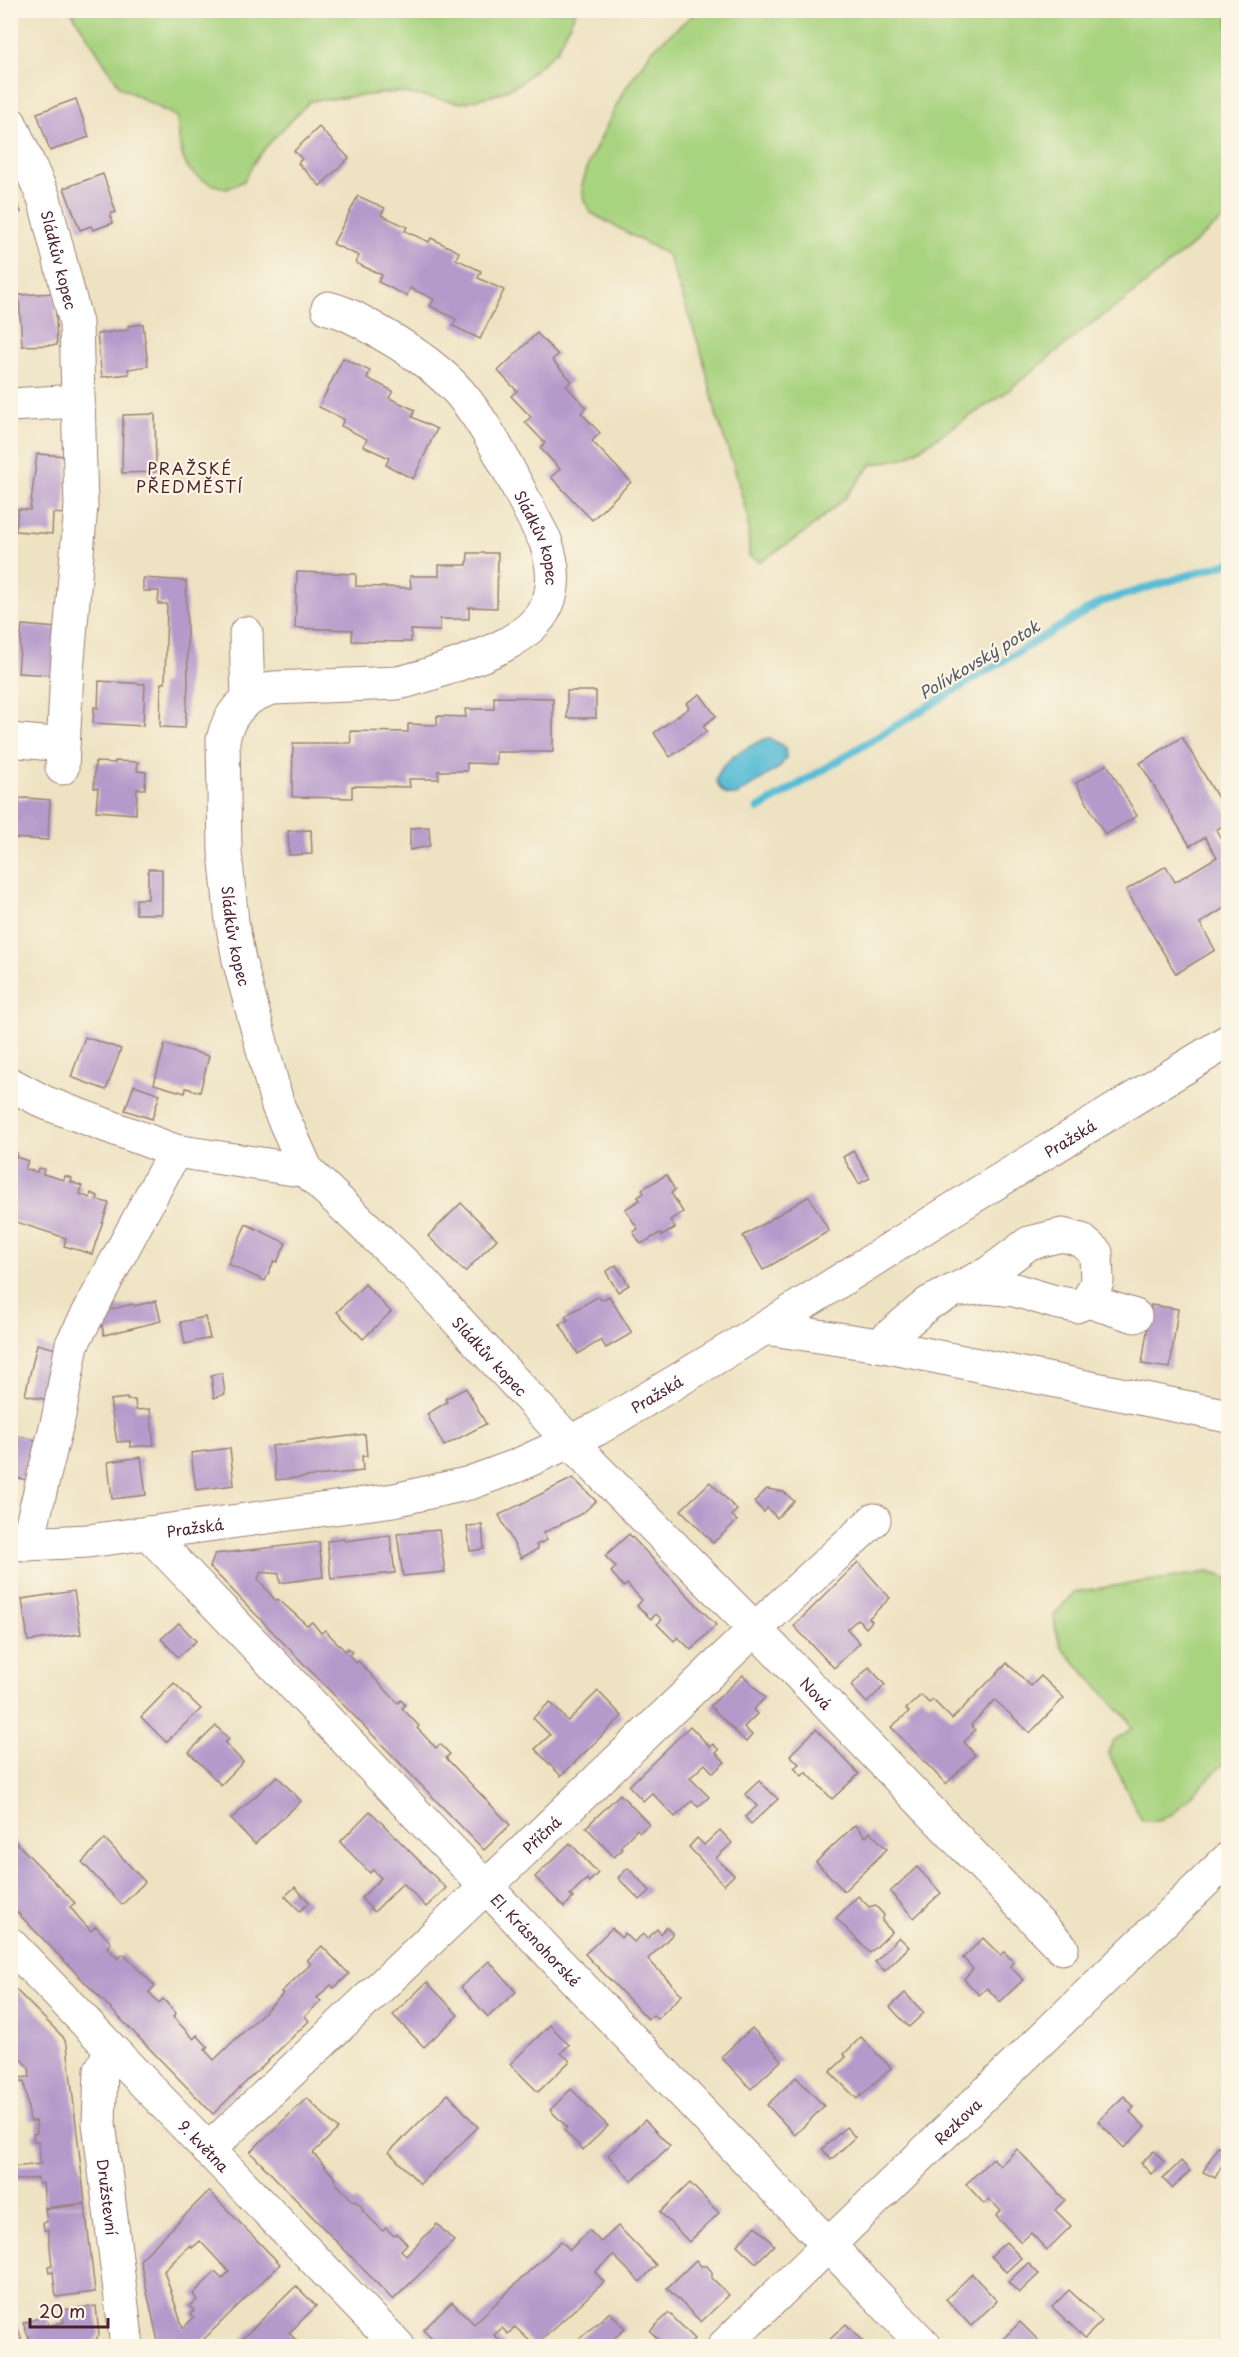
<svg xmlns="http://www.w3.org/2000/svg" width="1239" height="2357" font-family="'Playpen Sans',sans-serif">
	<rect width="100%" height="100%" fill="#fcf5e5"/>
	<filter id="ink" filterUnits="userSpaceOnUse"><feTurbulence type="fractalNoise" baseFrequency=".0167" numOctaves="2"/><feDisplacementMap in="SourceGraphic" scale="12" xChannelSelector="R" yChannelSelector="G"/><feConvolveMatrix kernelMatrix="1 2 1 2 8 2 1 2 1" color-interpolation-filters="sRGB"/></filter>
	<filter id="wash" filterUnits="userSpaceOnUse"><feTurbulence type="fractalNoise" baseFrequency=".008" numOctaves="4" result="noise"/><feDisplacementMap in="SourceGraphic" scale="24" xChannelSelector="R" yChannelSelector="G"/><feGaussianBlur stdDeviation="1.35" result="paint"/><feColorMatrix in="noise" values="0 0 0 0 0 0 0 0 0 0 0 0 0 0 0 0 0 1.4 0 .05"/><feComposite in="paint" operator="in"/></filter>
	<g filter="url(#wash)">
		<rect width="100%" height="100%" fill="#ede2c1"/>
		<!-- green -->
		<g fill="#a8d37f" stroke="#797955" stroke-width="1.5">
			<path d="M71,11h505l-19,39 -37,33 -22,11 -36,9 -65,-11 -87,9 -40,41 -17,22 -9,17 -17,8c-46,-13 -46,-28 -50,-72l-57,-30z"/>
			<path d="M697,11h531v204l-105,87 -31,21 -88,71 -97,63 -36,8 -26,33 -38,33 -47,31 -11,-6 -1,-37 -14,-52 -17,-50 -15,-63 -34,-99 -77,-42 -7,-13 -2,-15 7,-23 34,-70 30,-43z"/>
			<path d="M1209,1572l19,6v181l-54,54 -15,8h-17l-34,-69 5,-10 19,-14 -3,-7 -68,-74 -6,-21 -1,-11 20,-23z"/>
		</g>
		<!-- water -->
		<path fill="#57bcd5" stroke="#506e80" stroke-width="1.5" d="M764,739h7l14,8 1,11 -7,10 -42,27c-12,2 -17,-4 -21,-15 6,-21 30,-32 48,-41z"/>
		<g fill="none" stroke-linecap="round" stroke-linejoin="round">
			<!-- stream -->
			<path stroke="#57bcd5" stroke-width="8" d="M758,809l343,-207 127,-39"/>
		</g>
		<g id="blocks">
			<!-- building -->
			<g fill="#b49acb" fill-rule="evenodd">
				<path d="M76,99l13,38 -39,14 -13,-38z"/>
				<path d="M319,127l30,31 -29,28 -22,-23 4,-4 -8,-8z"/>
				<path d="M103,174l13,38 -6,2 3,9 -20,7 -2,-4 -11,4 -16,-42z"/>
				<path d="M10,185l11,27 -11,4z"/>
				<path d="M358,196l27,12 -4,7 26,12 -2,4 24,11 2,-4 28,14 -3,7 25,12 -3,7 26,12 -24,49 -27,-13 3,-7 -26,-13 4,-7 -24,-11 -3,8 -29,-14 4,-7 -26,-12 3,-7 -26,-12z"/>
				<path d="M55,293l2,52 -35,1 -3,-51z"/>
				<path d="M143,324l5,42 -20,3 1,5 -27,3 -5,-43 31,-4v-4z"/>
				<path d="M537,333l21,22 -6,5 20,21 -6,5 20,21 -5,6 19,20 -8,8 39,41 -39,38 -41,-43 9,-8 -20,-21 5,-5 -20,-21 6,-5 -20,-21 6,-5 -19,-20z"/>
				<path d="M343,358l27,13 -3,7 26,13 -4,7 26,12 -3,7 25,12 -24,50 -27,-14 3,-7 -26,-12 4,-7 -26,-13 3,-7 -25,-12z"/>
				<path d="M155,414l1,58 -34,1 1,-58z"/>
				<path d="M37,454l31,2 -4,58 -11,-1 -1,21 -36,-3 2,-22 12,1z"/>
				<path d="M468,553h30l-1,55 -28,-1v12h-29v12l-29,-1v12l-59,-1v-11l-57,-2 2,-56 59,2v12l55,2 -1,-12h29v-11h28z"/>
				<path d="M143,578l43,3 2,104 -3,43 -25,-1 1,-44h4l2,-79h-9l1,-13h-16z"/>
				<path d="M22,625l35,3 -3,47 -36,-2z"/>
				<path d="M99,681l46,3 -2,42 -50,-3 1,-16 4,1z"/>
				<rect x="567" y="691" width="29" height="27"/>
				<path d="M700,694l16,22 -13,10 4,5 -37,26 -16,-24 35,-25 -3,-5z"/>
				<path d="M494,697l59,1v54h-57v12l-29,-1v8h-29l1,8h-30l1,8 -58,-1v12l-60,-1 1,-54h58l-1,-12 58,1v-8l29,1v-9l29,1 -1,-8h29z"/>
				<path d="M1182,737l46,78v7l-12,8 12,20v56l-28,17 15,27 -39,24 -50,-84 40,-24 9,16 42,-25 -12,-20 -15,9 -50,-83z"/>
				<path d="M115,761l23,1 -1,9 9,1 -1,17h-8l-1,25 -40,-3 2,-23h-4l1,-26 20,1z"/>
				<path d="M1107,764l30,52 -32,19 -29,-52z"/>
				<path d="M27,798l23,2 -2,40 -38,-2 2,-39z"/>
				<path d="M429,827l1,19 -20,4v-22z"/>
				<path d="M311,830l1,24 -23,1 -1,-24z"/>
				<path d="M148,869h14v45h-26v-15h12z"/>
				<path d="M85,1037l36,12 -15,41 -35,-13z"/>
				<path d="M165,1044l44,12 -9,36 -14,-4 -1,5 -31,-9z"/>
				<path d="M134,1085l26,9 -8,25 -27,-9z"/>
				<path d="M10,1151l7,2 -1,4 12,4 -3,8 12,3 1,-4 6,1 -1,5 21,6 1,-4 7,2 -1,4 11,4 -2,8 10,4 1,-5 7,3 -1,4 12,3 -17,51 -28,-8 2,-8 -56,-18z"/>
				<path d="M853,1151l17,27 -11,6 -16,-27z"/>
				<path d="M666,1175l9,15 -4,3 12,19 -13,8 5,8 -13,8 -2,-3 -19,11 -8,-12 5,-3 -13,-20 15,-9 -2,-3 6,-4 -2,-4z"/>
				<path d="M809,1196l20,35 -66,39 -20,-34z"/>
				<path d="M461,1203l36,36 -32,33 -37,-36z"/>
				<path d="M246,1224l40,19 -9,19 -3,-1 -9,20 -37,-17z"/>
				<path d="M616,1265l13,20 -11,7 -12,-20z"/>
				<path d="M365,1284l26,28 -28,27 -26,-27z"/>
				<path d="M599,1296l2,4 8,-4 23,37 -26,15 -5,-8 -23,14 -18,-30 8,-4 -3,-4z"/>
				<path d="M156,1301l5,20 -57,14 -5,-23 34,-8 1,2z"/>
				<path d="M1151,1305l27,4 -8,59 -28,-4z"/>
				<path d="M205,1317l5,21 -25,6 -4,-22z"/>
				<path d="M37,1344l23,6 -12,50 -23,-5z"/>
				<path d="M222,1373l3,21 -11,4 -3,-23z"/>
				<path d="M466,1388l20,36 -42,22 -17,-32 20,-12 -2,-3z"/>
				<path d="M127,1398v2h8l1,10 14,-1 4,36 -24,2v-6l-13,1 -7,-42z"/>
				<path d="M10,1434l30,7 -10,40 -20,-5z"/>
				<path d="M365,1434l2,22h-5l1,15 -87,9 -4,-34z"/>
				<path d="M230,1448l4,37 -38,5 -5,-37z"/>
				<path d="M141,1457l5,38 -34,4 -4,-37z"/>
				<path d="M573,1478l23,23 -13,12 -40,20 4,7 -11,5 2,4 -17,9 -22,-43z"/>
				<path d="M710,1482l27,28 -5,5 5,6 -24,22 -32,-33z"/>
				<path d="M767,1489l17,3 10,9 -17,17 -10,-10 -3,4 -10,-10z"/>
				<path d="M482,1525l2,24 -14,2 -3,-25z"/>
				<path d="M439,1530l6,42 -42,4 -6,-42z"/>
				<path d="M629,1534l87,91 -25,25 -13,-13 -4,4 -17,-17 5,-4 -6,-6 -5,5 -14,-13 5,-6 -15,-16 -3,3 -13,-15 5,-5 -11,-11z"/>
				<path d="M390,1535l5,38 -64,6 -4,-38 17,-2 1,2z"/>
				<path d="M319,1542l4,35 -43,6 -1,-9 -18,-2 -3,7 18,22 2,-2 29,26 5,-3 9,11 4,-3 20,21 3,-3 4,4 -3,3 7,8 2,-2 40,42 3,-3 4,5 -3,3 17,18 -2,2 19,20 4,-4 10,10 -4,4 64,67 -26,25 -274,-283 5,-13z"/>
				<path d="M858,1562l32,36 -21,20 3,3 -6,7 -8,-9 -11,10 13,14 -26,25 -40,-42z"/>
				<path d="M74,1591l7,43 -53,7 -6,-42z"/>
				<path d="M179,1623l17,18 -18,16 -17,-18z"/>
				<path d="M1007,1663l24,23 10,-10 23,22 -34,35 -35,-33 -24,25 4,5 -11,12 11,13 -29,29 -55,-57 18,-15 -3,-3 15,-14 8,8 4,-3 19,19z"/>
				<path d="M869,1667l16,18 -18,18 -16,-17z"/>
				<path d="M743,1675l22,23 -12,12 4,4 -13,13 8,8 -6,7 -36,-36z"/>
				<path d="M174,1683l27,26 -35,33 -25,-25z"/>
				<path d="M598,1691l24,25 -61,60 -26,-27 15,-14 -17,-17 17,-16 18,19z"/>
				<path d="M216,1726l13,13 -4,4 18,19 -22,23 -32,-33z"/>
				<path d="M690,1726l20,21 3,-3 6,6 -3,3 9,9 -12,11 -8,-9 -15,14 19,19 -11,10 -6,-6 -17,16 -23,-24 -9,8 -14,-15z"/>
				<path d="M816,1729l43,45 -27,25 -26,-27 -4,4 -8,-8 5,-4 -9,-9z"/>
				<path d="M277,1776l24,25 -46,43 -24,-25z"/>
				<path d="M759,1781l19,18 -27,25 -6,-7 12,-11 -12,-12z"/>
				<path d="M620,1794l29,30 -9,8 -3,-3 -17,18 3,2 -9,8 -28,-30z"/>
				<path d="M370,1811l76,77 -20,19 -23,-24 -29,29 -13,-14 20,-20 -8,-8 -3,3 -30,-31z"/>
				<path d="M855,1825l11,12 4,-5 17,17 -43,42 -28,-29z"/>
				<path d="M720,1830l12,13 -16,15 18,17 -10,10 -35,-38 8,-9 7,7z"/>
				<path d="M10,1836l65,67 -5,4 10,12 11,12 5,-5 15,17 -4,4 11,12 5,-5 32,32 -6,6 10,11 4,-4 13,14 -3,4 21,22 3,-4 11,12 -3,3 9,10 69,-66 -2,-2 30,-28 -4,-4 15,-14 27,28 -15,14 -3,-3 -14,13 4,3 -16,15 4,5 -96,93 -203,-209z"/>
				<path d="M105,1839l40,43 -23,23 -40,-43z"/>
				<path d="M570,1843l28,30 -9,9 -2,-3 -9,8 -8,8 3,3 -9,9 -29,-30z"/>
				<path d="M917,1867l24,26 -27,25 -24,-26z"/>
				<path d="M628,1868l22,23 -10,9 -22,-22z"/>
				<path d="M295,1887l14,15 -9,9 -15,-15z"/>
				<path d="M858,1896l11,11 6,-2 9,10 -2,6 10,11 -22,21 -34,-35z"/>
				<path d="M666,1927l7,7 -25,25 34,36 -25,24 -4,-4 -5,4 -63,-65 27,-26 9,10 4,-5 9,9 9,-8 4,5 10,-10 4,5z"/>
				<path d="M899,1937l10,10 -24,24 -10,-9z"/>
				<path d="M983,1938l17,17 4,-3 10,10 -4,4 13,14 -23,22 -13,-14 -8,7 -15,-16 9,-10 -10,-11z"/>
				<path d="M489,1961l27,31 -28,25 -27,-30z"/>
				<path d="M427,1982l31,33 -34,32 -31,-32z"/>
				<path d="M10,1984l53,53 4,8 18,158 -40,5 -2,-25 -4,1 -1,-6 -28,3v-14l31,-3 -3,-23h-4l-1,-7 4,-1 -1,-12h-6l-6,-40 -5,1 -2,-4 13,-1 -1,-9 -19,-21z"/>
				<path d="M905,1993l19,20 -15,14 -19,-20z"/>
				<path d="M550,2025l19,20 -8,8 9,8 -32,31 -28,-28z"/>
				<path d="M752,2028l30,32 -31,29 -30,-32z"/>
				<path d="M861,2037l30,31 -34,31 -27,-27 16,-15 -2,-3z"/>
				<path d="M796,2077l28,29 -29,29 -28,-30z"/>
				<path d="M571,2089l37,37 -25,24 -19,-20 3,-3 -17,-17z"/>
				<path d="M448,2094l30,33 -58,57 -31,-32z"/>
				<path d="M1124,2096l10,11 -4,5 15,15 -21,21 -26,-27z"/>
				<path d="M307,2098l31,31 -25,24 23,26 -1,3 19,20 1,-2 8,8 -1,2 21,21 3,-3 8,8 3,-2 10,10 -6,6 5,6 31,-32 17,17 -61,59 -143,-148z"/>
				<path d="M645,2120l25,26 -38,35 -24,-26z"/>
				<path d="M846,2127l9,10 -24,23 -9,-11z"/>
				<path d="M1218,2146l9,10 -12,22 -12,-6z"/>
				<path d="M1017,2149l48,51 -10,10 16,16 -24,24 -16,-17 -10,9 -25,-26 5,-5 -12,-12 -5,5 -18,-20 27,-26 7,8z"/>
				<path d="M1154,2151l10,11 -13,12 -10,-11z"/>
				<path d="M1181,2161l9,10 -18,17 -9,-9z"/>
				<path d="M690,2183l29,30 -30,29 -29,-30z"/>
				<path d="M209,2191l71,73 -83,82h-38l-19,-86zM200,2241l29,31 -7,7 -7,-7 -22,22 4,6 -7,6 4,5 -3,3 3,3 -11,11 -19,-57 26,-26 2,3z"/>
				<path d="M85,2204l10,88 -39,5 -3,-25 -4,1 -1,-7 4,-1 -4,-35h-4l-1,-7 4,-1 -2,-13z"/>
				<path d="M618,2226l38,39 -16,17 -27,-27 -18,17 9,10 -69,64 -20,-19 -7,7 -6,-6 -8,7 12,11h-67l-16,-16 29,-28 22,22 87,-83 9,9 19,-20 12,12z"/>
				<path d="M756,2226l18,19 -18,18 -19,-18z"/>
				<path d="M1006,2242l15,16 -15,14 -15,-16z"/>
				<path d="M696,2260l5,6h6l5,6v6l17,17 -28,27 -34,-34z"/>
				<path d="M1028,2263l11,11 -20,19 -11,-11z"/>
				<path d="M972,2274l25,27 -26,25 -25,-27z"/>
				<path d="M296,2286l20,20 -27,27 13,13h-67z"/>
				<path d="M1069,2290l33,31 -17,17 -33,-31z"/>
				<path d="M96,2306l3,29 -4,6 -15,5h-48l-9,-23 23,-7 3,10 15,-4 -3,-12z"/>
				<path d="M610,2312l15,17 -20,17h-34z"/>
				<path d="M669,2313l26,26 -9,7h-29l-3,-3 4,-4 -8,-8z"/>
				<path d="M1020,2322l24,24h-48z"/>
				<path d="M846,2324l21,22h-44z"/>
				<path d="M17,2326l7,20h-14v-18z"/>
			</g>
		</g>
	</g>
	<g filter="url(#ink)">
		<use href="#blocks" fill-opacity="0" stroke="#9c8076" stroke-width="1.5"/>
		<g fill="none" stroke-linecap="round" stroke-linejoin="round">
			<!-- minor casing -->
			<g stroke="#9c8076" stroke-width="35">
				<g id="minor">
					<path id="s1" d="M10,123l34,75 32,125 5,183 -14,165 -5,97"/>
					<path id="s2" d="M328,308c21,5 39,17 58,28 26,15 53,34 73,56 34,39 61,102 86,148 27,75 -23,102 -86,124 -20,7 -40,15 -62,19l-124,5c-28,8 -44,24 -50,52l2,112 7,70 7,38 39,146 29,65 107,102 156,169 185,187 307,319"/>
					<path d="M10,405l68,-4"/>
					<path d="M246,633l2,66"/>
					<path d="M10,740l53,5"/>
					<path d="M10,1084l36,19 129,48 132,20"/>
					<path d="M963,1290l24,-3 28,3 40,12 21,4 12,-5 47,15"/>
					<path d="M765,1328l114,17 349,71"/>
					<path d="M879,1345l50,-42 60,-30 40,-30 33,-8 19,5 15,13 1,29 -9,19"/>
					<path id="s3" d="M148,1533l777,813"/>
					<path id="s4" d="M10,1543l17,1 61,-3 306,-41 76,-17 46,-17 81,-37 168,-101 209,-132 254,-155"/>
					<path d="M27,1544l32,-129 13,-71 103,-193"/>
					<path id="s5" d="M10,1944l388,402"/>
					<path id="s6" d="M111,2050l-10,20 -2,53 28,223"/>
					<path id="s7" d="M208,2150l278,-263 269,-258 119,-109"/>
				</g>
			</g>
			<!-- major casing -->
			<g stroke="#9c8076" stroke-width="35">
				<g id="major">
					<path id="s8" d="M724,2346l504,-487"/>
				</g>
			</g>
			<!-- minor -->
			<use href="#minor" stroke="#fff" stroke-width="33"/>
			<!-- major -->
			<use href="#major" stroke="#fff" stroke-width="33"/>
		</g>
	</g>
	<g text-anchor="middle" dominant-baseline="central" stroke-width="4.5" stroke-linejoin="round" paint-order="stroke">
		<!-- street labels -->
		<g font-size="15" fill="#4a1f2b" stroke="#fcf5e5">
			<text stroke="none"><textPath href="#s1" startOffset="146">Sládkův kopec</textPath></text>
			<text stroke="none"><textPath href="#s2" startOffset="324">Sládkův kopec</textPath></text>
			<text stroke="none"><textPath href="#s2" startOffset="966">Sládkův kopec</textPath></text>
			<text stroke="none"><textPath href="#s4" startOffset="1158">Pražská</textPath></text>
			<text stroke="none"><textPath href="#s2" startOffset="1473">Sládkův kopec</textPath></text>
			<text stroke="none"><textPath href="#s4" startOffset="672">Pražská</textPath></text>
			<text stroke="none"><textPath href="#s4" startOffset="186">Pražská</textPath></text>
			<text stroke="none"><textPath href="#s2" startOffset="1942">Nová</textPath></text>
			<text stroke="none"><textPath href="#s7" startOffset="459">Příčná</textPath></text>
			<text stroke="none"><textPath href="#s3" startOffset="562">El. Krásnohorské</textPath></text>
			<text stroke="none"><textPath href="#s8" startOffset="324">Rezkova</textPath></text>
			<text stroke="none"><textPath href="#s5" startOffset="280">9. května</textPath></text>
			<text stroke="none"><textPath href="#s6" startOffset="150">Družstevní</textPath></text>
		</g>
		<!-- neighbourhood labels -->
		<g font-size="16" letter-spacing="1.5" fill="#4a1f2b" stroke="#fcf5e5">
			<text x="190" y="468">PRAŽSKÉ<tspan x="190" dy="18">PŘEDMĚSTÍ</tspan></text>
		</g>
		<!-- water labels -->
		<g font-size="16" font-style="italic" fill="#4f5666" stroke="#fcf5e5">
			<text transform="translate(979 659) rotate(-31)">Polívkovský potok</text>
		</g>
	</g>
	<!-- margin -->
	<rect width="1239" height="2357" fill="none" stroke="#fcf5e5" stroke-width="36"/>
	<!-- scale -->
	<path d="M30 2318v9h78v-9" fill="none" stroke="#4a1f2b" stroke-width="3"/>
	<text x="39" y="2318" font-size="18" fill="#4a1f2b" stroke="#fcf5e5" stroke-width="4.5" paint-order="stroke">20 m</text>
</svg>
